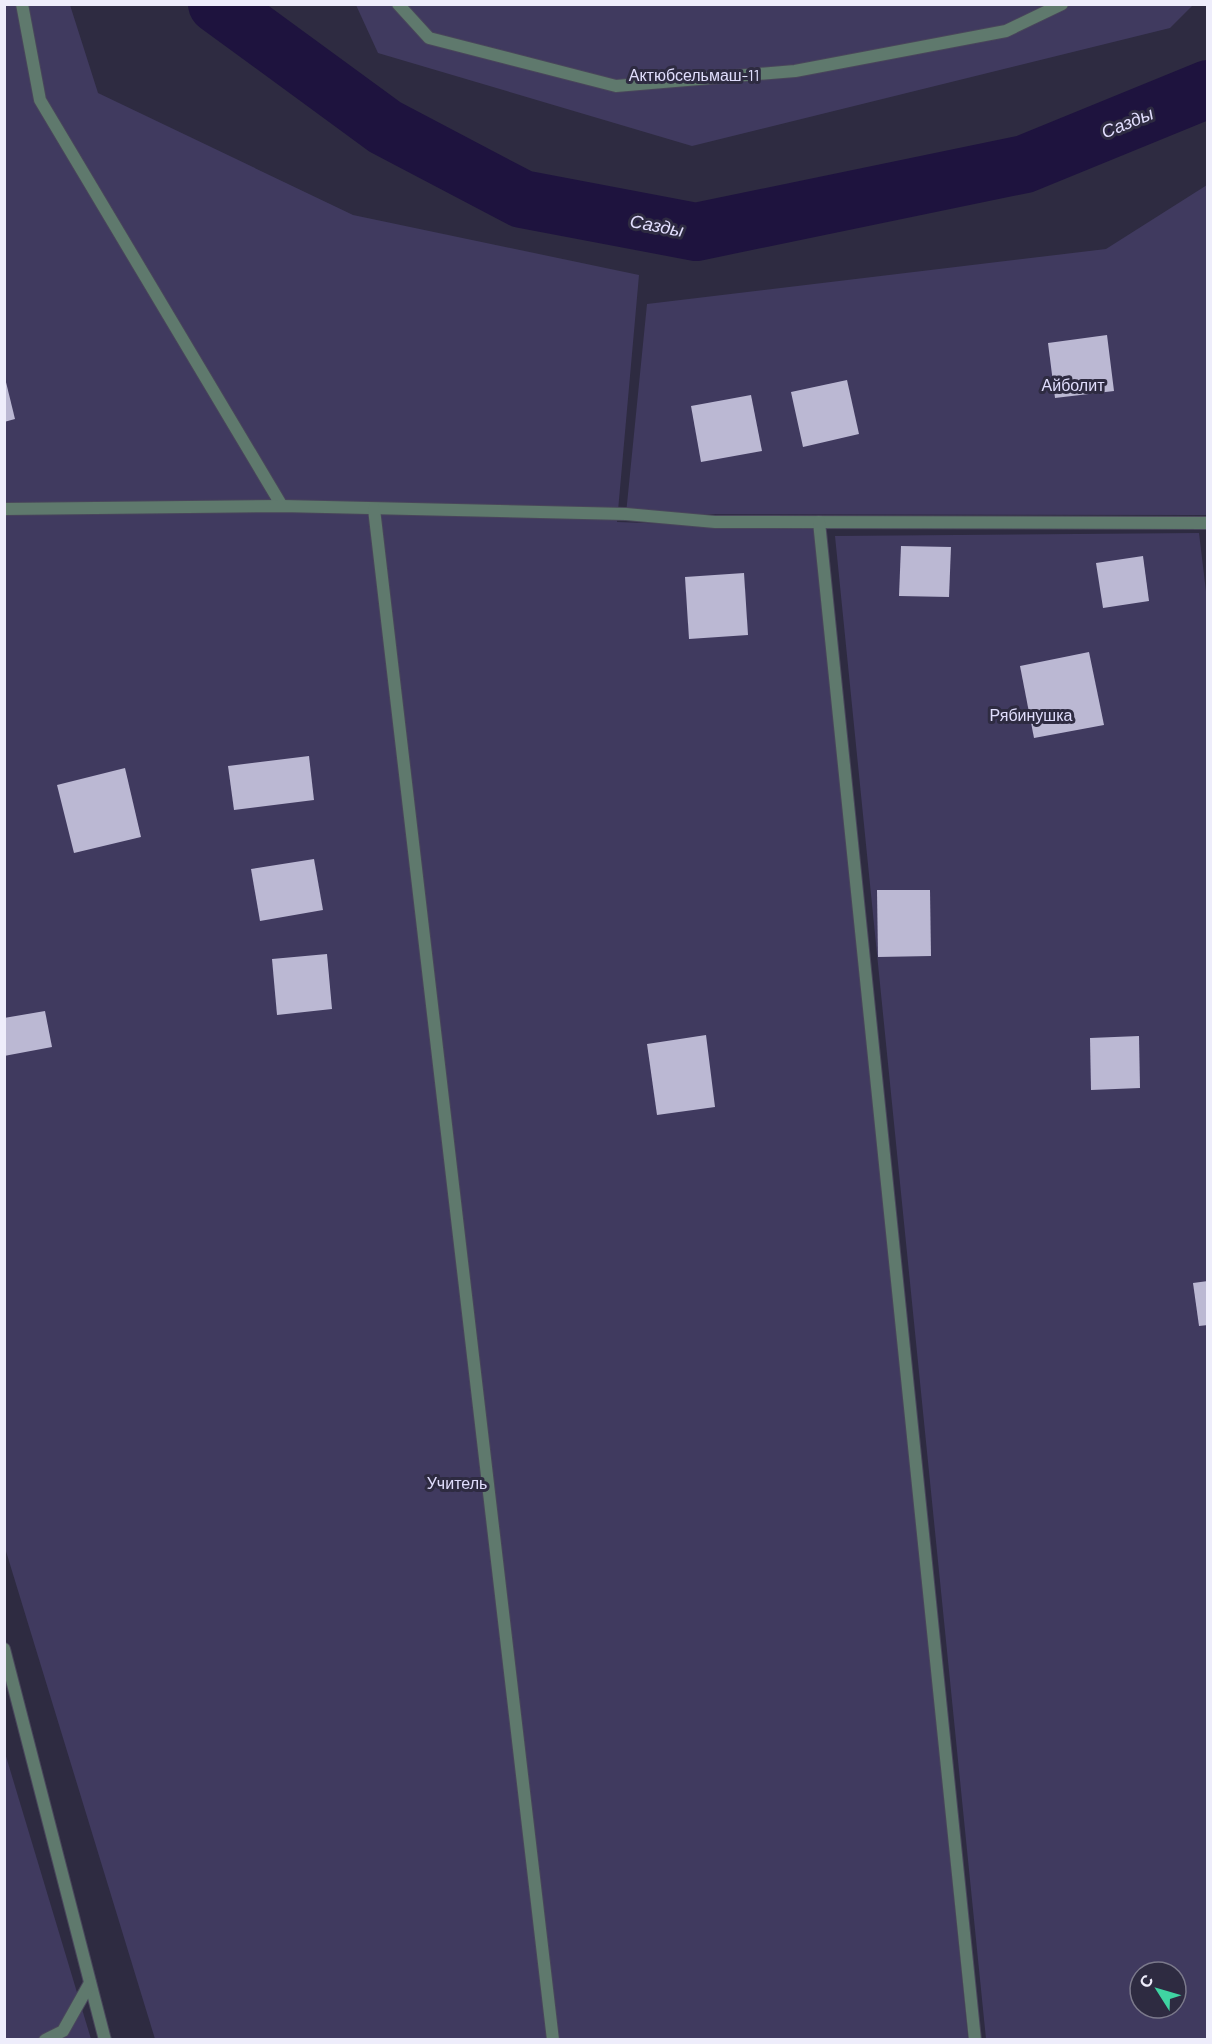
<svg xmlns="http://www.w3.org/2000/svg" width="1212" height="2044" font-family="Barlow,sans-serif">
	<rect width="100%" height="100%" fill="#2e2b41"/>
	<!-- green -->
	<g fill="#403a5f" fill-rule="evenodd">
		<path d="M4,5h66l28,88 255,122 286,60 -22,247 199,7 152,1510h-813l-150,-491z"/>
		<path d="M356,5h837l-23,23 -478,118 -314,-93z"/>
		<path d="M1207,185v330l-581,-1 21,-210 459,-55z"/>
		<path d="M1199,533l9,75 -1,1431h-221l-151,-1503zM1140,1972h36v36h-36z"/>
		<path d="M5,1753l86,286h-86z"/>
	</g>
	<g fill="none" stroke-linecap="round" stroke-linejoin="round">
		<!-- river -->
		<path stroke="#1e133e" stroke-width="58" d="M217,4l168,123 137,72 174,33 329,-68 183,-75"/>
	</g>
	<!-- building -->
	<g fill="#bbb8d3">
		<path d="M1107,335l7,56 -59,7 -7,-55z"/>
		<path d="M4,374l11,45 -11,3z"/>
		<path d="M847,380l12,54 -56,13 -12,-55z"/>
		<path d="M751,395l11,56 -61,11 -10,-56z"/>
		<path d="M901,546l50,1 -2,50 -50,-1z"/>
		<path d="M1143,556l6,45 -46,7 -7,-45z"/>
		<path d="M744,573l4,62 -59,4 -4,-62z"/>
		<path d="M1089,652l15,73 -70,13 -14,-72z"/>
		<path d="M309,756l5,44 -80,10 -6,-44z"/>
		<path d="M125,768l16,69 -67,16 -17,-68z"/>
		<path d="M314,859l9,51 -63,11 -9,-52z"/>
		<path d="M877,890h53l1,66 -53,1z"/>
		<path d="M327,954l5,55 -55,6 -5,-56z"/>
		<path d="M45,1011l7,36 -48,9v-38z"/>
		<path d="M706,1035l9,72 -58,8 -10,-71z"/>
		<path d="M1139,1036l1,52 -49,2 -1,-52z"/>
		<path d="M1208,1281v44l-9,1 -6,-43z"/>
	</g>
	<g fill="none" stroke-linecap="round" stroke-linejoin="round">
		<!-- lane casing -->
		<g stroke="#49465b" stroke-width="14">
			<g id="lane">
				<path d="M22,4l18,96 242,406"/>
				<path d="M398,4l31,34 187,48 179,-15 211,-40 56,-27"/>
				<path d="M4,509l278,-3 344,8 89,8 493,1"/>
				<path d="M374,509l179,1531"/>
				<path d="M819,522l156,1518"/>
				<path d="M4,1649l101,391"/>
				<path d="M45,2040l18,-9 27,-48"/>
			</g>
		</g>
		<!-- lane -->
		<use href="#lane" stroke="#5f796d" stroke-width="12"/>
	</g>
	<g text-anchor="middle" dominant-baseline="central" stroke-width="6" stroke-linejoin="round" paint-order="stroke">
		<!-- park labels -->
		<g font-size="16" fill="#e0ddfc" stroke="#2e2b41">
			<text x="694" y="74">Актюбсельмаш-11</text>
			<text x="1073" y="384">Айболит</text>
			<text x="1031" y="714">Рябинушка</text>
			<text x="457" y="1482">Учитель</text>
		</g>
		<!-- water labels -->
		<g font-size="18" font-style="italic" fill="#e2defe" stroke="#2e2b41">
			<text transform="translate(1127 122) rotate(-22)">Сазды</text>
			<text transform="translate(657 225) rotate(11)">Сазды</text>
		</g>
	</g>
	<!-- border -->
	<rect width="1212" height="2044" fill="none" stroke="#eeedfb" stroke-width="12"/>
	<!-- north arrow -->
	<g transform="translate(1158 1990) rotate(307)"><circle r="28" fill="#2e2b41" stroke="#7b798b" stroke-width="1.5"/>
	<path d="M0-4.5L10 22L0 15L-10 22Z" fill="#3fd4a2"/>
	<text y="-9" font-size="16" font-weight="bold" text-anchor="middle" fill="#eeedfb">С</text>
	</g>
</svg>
